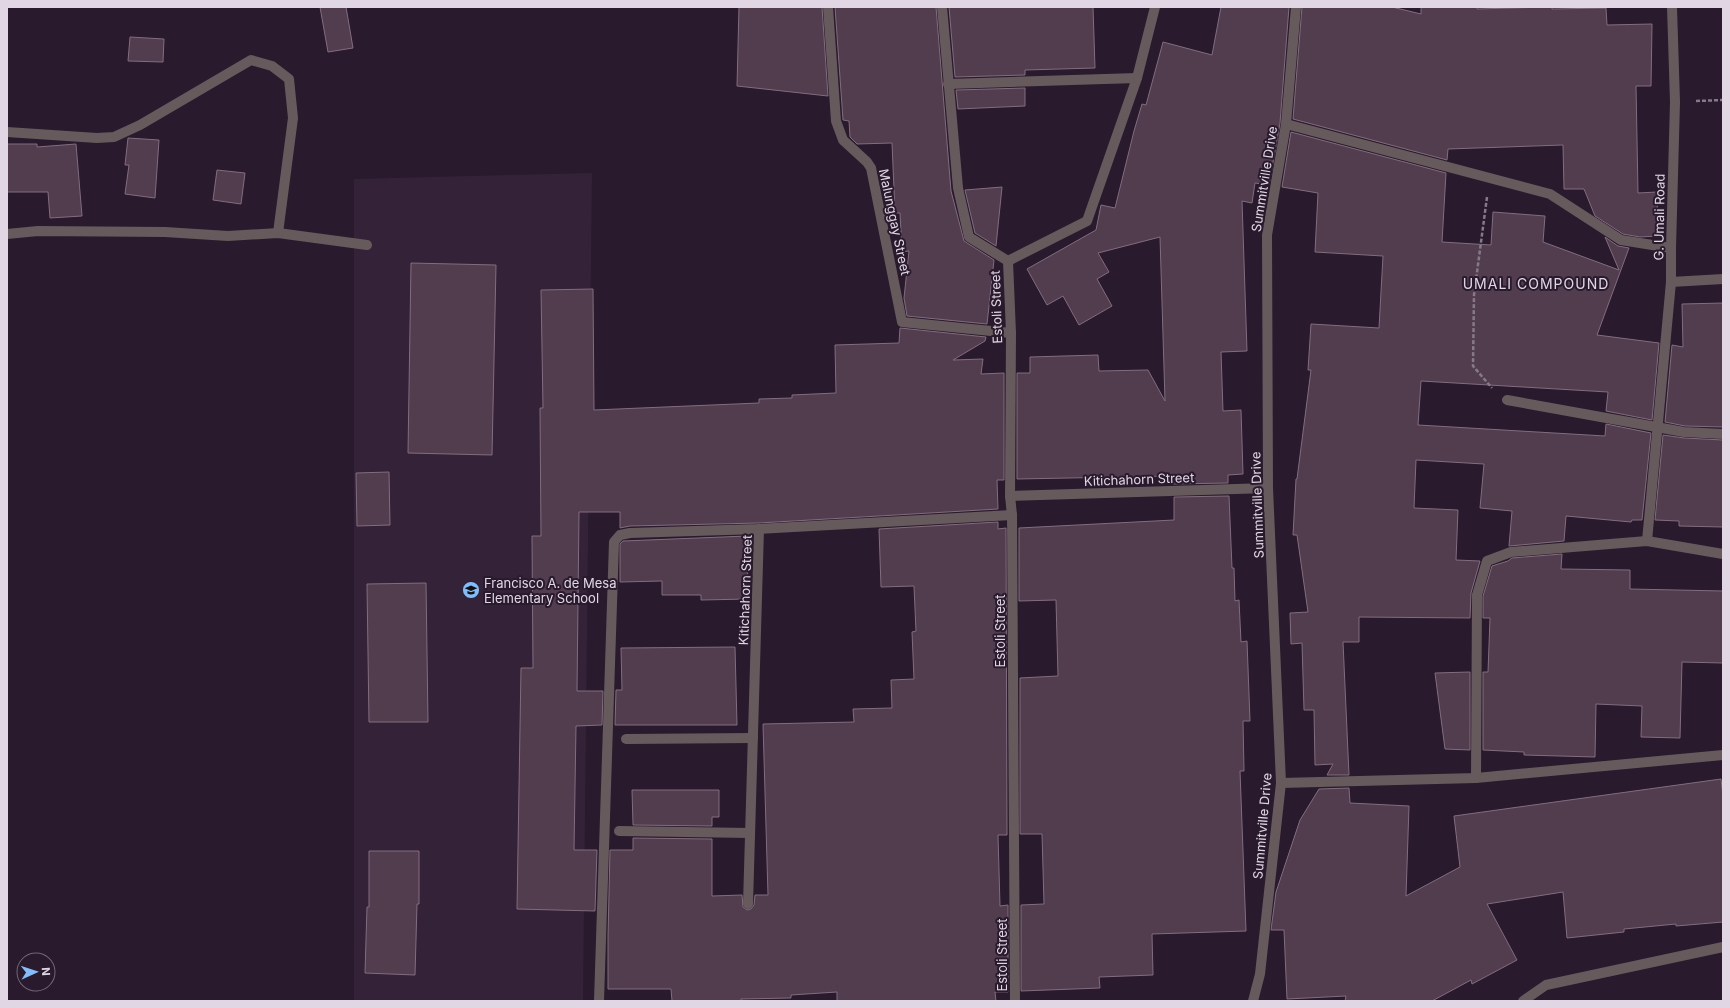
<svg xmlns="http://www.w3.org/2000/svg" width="1730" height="1008" font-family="Inter,sans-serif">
	<rect width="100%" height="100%" fill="#291a2d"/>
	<!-- built -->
	<path fill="#342239" d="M592,173l-9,828h-229v-822z"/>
	<!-- building -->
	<g fill="#523d4f" stroke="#836c7f">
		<path d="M320,7h26l7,41 -25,4z"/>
		<path d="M739,7h83l6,89 -91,-10z"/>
		<path d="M835,7h101l15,184 13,50 30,19 -7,64 -80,-8 -3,-18 5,-47 -7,1 -2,-39h-5l-3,-70 -35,1 -7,-7 -1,-16 -6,-1z"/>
		<path d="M949,7h144l2,61 -70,2v5l-70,2z"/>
		<path d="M1221,7h68l-9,116 -11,62 -14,-2 -3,20 -10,-2 5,150 -26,1 2,59 18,-1 2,64 -15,1v8l-55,1v-8l-156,3v-106h13v-16l68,-2 1,16 49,-1 17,31 -5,-164 -62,16 11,19 -12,7 15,27 -33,19 -16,-29 -16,9 -20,-36 69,-39 5,-25 14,3 19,-77 8,-27 4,1 17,-63 49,13z"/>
		<path d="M1302,7h90l29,7v-7h56v2l71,-2h4v2l54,-1 1,17 45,-1 -1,62h-15l2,107 19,-1 1,44 -18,1 -17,-3 -28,-18 -11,-27h-20l-1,-44 -115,4 -1,11 -154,-41z"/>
		<path d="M130,37l34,2 -1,23 -35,-1z"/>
		<path d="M1025,88v18l-67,3 -2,-19z"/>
		<path d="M1291,132l155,41 -4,69 49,3 2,-33 52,4 -2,26 76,28 -14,-33 13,9 11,2 -32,87 62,8 -7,77 -46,-9 2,-19 -187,-11 -3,44 187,11 1,-12 45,9 -9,87h-10l-1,2 -65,-6 -2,25 -55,5 3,-35 -32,-3 4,-44 -68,-4 -2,48 44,2 -2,50 24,1 -9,32 -1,25 -111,-1v25h-16l6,133h-22l6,-11 -18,1 -1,-55h-10l-2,-67 -11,1 -1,-31 18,-1 -11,-77h-4l3,-56h1l14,-109h-3l3,-46 68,4 4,-72 -68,-4 3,-59 -36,-6z"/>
		<path d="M128,138l31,2 -4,58 -30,-4 4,-29h-4z"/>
		<path d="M7,144h30v3l39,-3 6,72 -32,2 -2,-26h-41z"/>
		<path d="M217,170l28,3 -4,31 -28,-4z"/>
		<path d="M1002,187l-6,59 -21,-13 -10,-43z"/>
		<path d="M411,263l85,2 -4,190 -84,-2z"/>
		<path d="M593,289l1,121 165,-7v-4l33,-1v-3l44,-2 -1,-48 64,-2 1,-15 86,9 -1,4 -32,19 30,-1 -2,15 23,-1v107h-7l1,29 -239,14 -129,3 -10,2v-16h-41l-2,179h26l-1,34 -26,1 -2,124h23l-2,61 -78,-2 4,-241h12l-1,-132h9l-1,-128h3l-2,-118z"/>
		<path d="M1723,303v124l-38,-1 -20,-4 7,-77 11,2 -1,-43z"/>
		<path d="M1663,435l21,3 39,2v87l-44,-1v-5l-24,-1z"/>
		<path d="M389,472l1,53 -33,1 -1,-53z"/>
		<path d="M1229,496l3,72h2l1,33 4,-1 2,42 6,-1 3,80h-7l1,50h-4l6,160 -94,3 1,41 -54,2 1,11 -79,3v-86l23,-1 -2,-70h-22v-156l38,-2 -2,-76 -37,1v-73l155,-8v-23z"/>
		<path d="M998,522v7l8,-1 1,307h-9l2,71 8,-1v87h-13l1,9h-159v-9l-46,3v3l-50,1v2h-69l-1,-12h-63v-52l2,-87h23v-12l79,1v57l30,-1 1,12 4,3 4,-1 3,-4 1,-10h13l-5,-171 91,-2 -1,-13 39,-1 -1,-28 23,-1 -2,-47 4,-1 -2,-45 -33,1 -2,-58z"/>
		<path d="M747,536l1,63 -47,1v-5h-39v-14l-42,1v-38l3,-3z"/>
		<path d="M1562,554l-1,15 69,1v19l93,2v72l-41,-1 -2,76 -39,-1 1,-31 -46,-2 -1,53 -71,-2v-3l-41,-2v-78h5l2,-54h-7v-22l9,-30 16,-5 4,-3z"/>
		<path d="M426,583l2,139h-59l-2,-138z"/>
		<path d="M735,647l2,78h-122l1,-35h6l-1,-42z"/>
		<path d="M1470,672v78l-25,-1 -10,-76z"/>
		<path d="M1721,779l2,17v126l-47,4v-2l-52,5v3l-57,6 -4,-46 -76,12 30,56 -45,24 -1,-4 -39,21h-87l1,-5 -59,3 -3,-69h-13l5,-38 24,-72 19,-31 30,-1 1,15 59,3 -3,90 54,-29 -6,-51z"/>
		<path d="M632,790h87v27h-7v9l-79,-1z"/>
		<path d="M369,851h50v53h-2l-2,71 -50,-2 2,-66h2z"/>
	</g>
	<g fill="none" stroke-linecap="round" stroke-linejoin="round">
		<!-- path -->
		<g stroke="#867989" stroke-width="2.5" stroke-dasharray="4 2" stroke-linecap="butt">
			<path d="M1696,101l27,-1"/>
			<path d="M1487,197l-13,98 -1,71 19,22"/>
		</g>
		<!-- minor -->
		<g stroke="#675a5c" stroke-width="10">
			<path d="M828,7l8,114 7,19 24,22 4,6 31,154 109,11"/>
			<path d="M942,7l16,181 11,49 39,24"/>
			<path d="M948,84l189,-6"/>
			<path d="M1286,124l264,70 71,46 50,8"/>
			<path d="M7,132l90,6 17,-1 26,-12 111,-65 21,6 17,13 4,39 -15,115"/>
			<path d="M7,234l31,-3 127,1 63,4 50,-3 89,12"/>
			<path d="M1008,261l3,72 -1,163 2,19 3,486"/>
			<path d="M1008,261l79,-40 50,-143 18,-71"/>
			<path d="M1671,282l52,-3"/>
			<path d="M1507,400l177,32 39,2"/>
			<path d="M1010,496l258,-8"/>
			<path d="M1647,541l24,-259v-34l4,-146 -3,-95"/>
			<path d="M626,739l127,-1"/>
			<path d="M1476,778l1,-183 10,-34 24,-9 136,-11 76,13"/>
			<path d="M1281,783l195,-5 247,-23"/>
			<path d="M619,831l131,2"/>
			<path d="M748,904l11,-375"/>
			<path d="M599,1001l15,-459 6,-7 10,-2 129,-4 253,-14"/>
			<path d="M1253,1001l7,-27 21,-191 -13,-295 -1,-253 19,-111 10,-117"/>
			<path d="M1523,1001l23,-16 177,-38"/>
		</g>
	</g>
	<!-- icons -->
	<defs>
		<g id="school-disc" transform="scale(0.9)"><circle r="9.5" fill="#83bcfb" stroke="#291a2d"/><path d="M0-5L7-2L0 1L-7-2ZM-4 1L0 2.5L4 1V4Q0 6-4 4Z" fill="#111"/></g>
	</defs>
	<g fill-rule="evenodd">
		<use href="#school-disc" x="471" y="590"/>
	</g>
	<g text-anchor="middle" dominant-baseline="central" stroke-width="4" stroke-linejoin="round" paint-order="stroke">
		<!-- street labels -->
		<g font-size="13" fill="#e1d7e4" stroke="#291a2d">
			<text transform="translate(1264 179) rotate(-81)">Summitville Drive</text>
			<text transform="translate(1659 217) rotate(-89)">G. Umali Road</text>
			<text transform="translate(895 222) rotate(78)">Malunggay Street</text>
			<text transform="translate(996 307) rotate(-92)">Estoli Street</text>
			<text transform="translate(1139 479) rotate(-2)">Kitichahorn Street</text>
			<text transform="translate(1257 505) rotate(-92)">Summitville Drive</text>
			<text transform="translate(745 590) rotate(-88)">Kitichahorn Street</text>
			<text transform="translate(1000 631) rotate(-90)">Estoli Street</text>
			<text transform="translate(1262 826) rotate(-85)">Summitville Drive</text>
			<text transform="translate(1002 955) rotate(-90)">Estoli Street</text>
		</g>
		<!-- poi labels -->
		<g font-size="13" fill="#e1d7e4" stroke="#291a2d" text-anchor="start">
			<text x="484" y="583">Francisco A. de Mesa<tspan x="484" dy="15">Elementary School</tspan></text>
		</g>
		<!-- neighbourhood labels -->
		<g font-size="14" letter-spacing="1" fill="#e1d7e4" stroke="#291a2d">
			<text x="1536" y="283">UMALI COMPOUND</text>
		</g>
	</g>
	<!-- border -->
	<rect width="1730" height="1008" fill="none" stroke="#e1d7e4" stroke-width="16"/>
	<!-- north arrow -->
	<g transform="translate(36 972) rotate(87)"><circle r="19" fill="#291a2d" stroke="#736676"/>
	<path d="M0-3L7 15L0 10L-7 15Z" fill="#83bcfb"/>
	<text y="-6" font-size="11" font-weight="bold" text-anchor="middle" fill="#e1d7e4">N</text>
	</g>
</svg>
